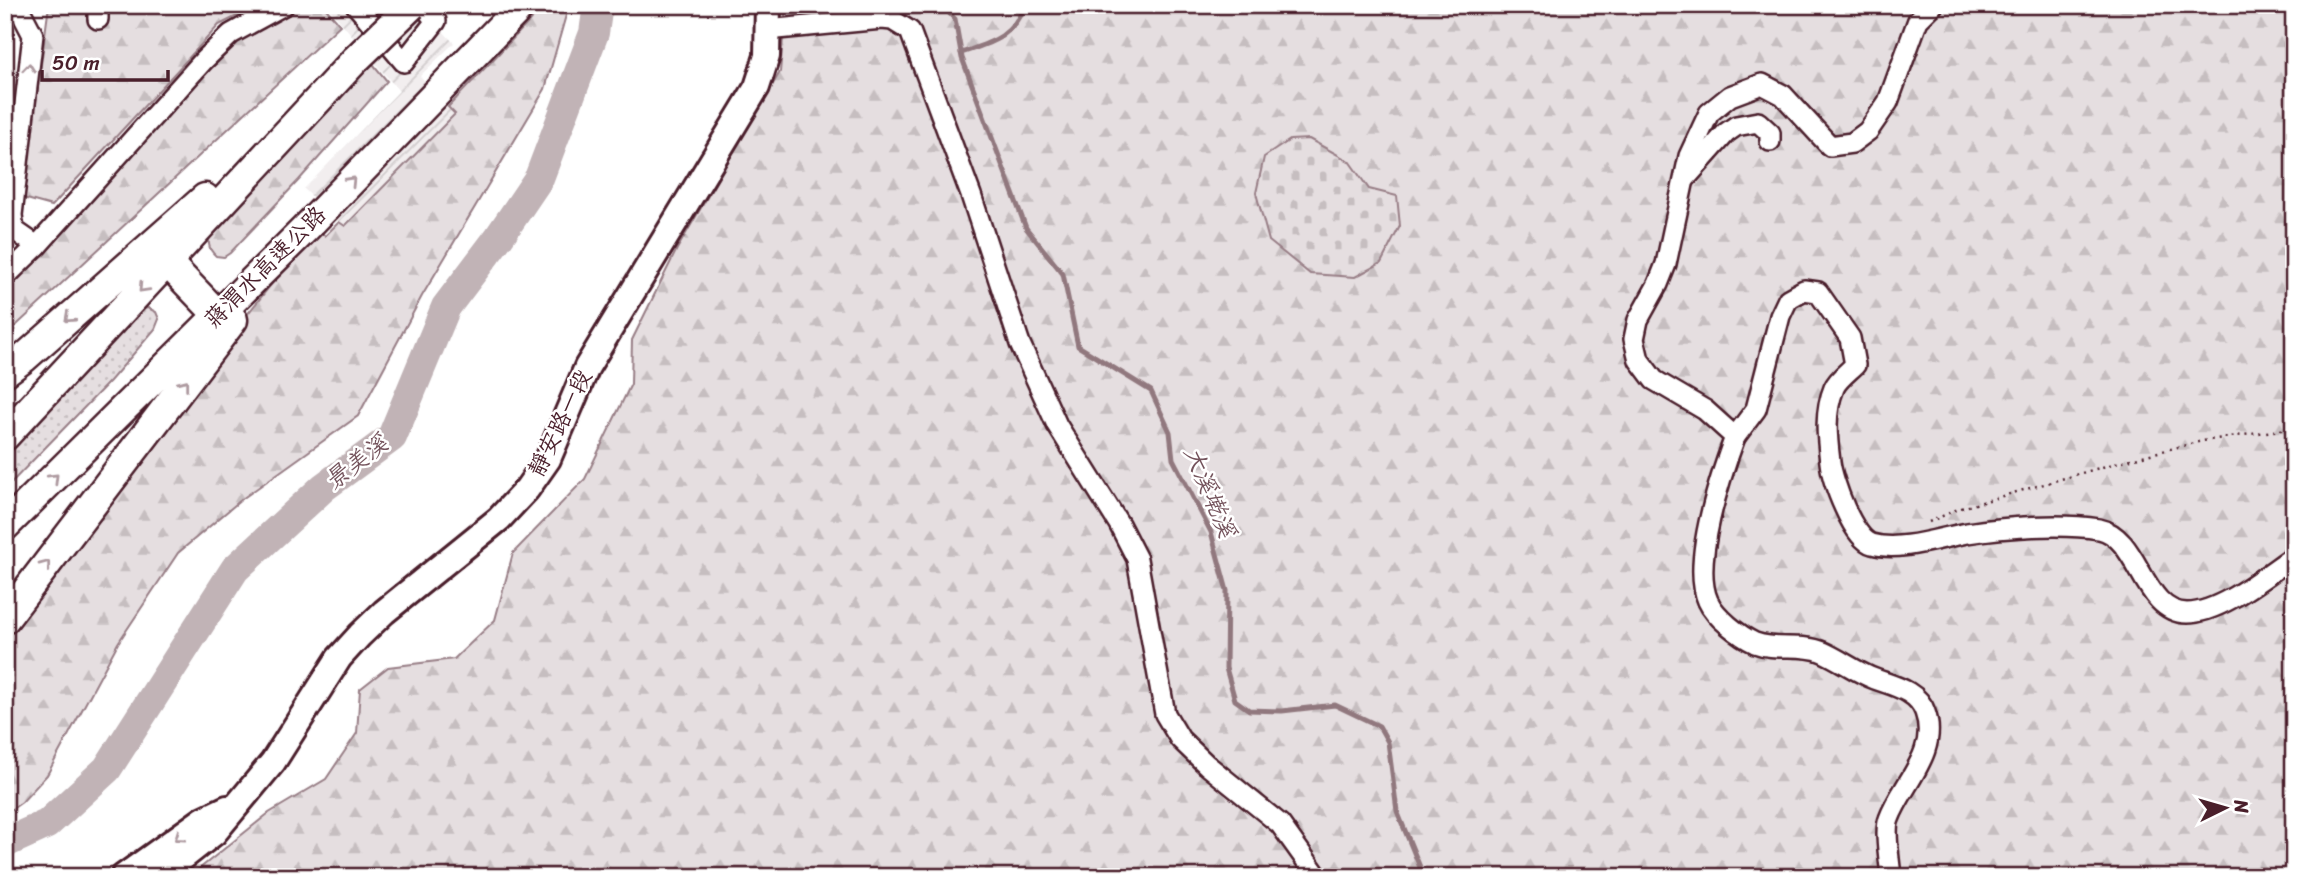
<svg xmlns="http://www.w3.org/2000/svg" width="2299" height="882" font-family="Sriracha,'LXGW WenKai TC',sans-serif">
	<defs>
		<pattern id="industrial-furrows" width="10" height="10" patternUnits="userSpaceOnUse" patternTransform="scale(1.75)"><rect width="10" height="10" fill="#f2eeef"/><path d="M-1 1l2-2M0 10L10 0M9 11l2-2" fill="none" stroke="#d1cccd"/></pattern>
		<pattern id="grass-dots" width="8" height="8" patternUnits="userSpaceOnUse" patternTransform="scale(1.75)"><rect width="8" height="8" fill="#e5dee0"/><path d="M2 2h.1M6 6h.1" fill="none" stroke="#c6bec0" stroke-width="1.8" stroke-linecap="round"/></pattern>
		<pattern id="forest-firs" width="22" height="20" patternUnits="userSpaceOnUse" patternTransform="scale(1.75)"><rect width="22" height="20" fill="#e5dee0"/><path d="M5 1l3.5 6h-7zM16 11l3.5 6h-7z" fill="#c6bec0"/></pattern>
		<pattern id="cemetery-stones" width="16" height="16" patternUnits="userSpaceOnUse" patternTransform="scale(1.75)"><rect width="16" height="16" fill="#e5dee0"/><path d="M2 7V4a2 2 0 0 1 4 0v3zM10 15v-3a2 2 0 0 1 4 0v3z" fill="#c6bec0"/></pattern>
	</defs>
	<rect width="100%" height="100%" fill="#fff"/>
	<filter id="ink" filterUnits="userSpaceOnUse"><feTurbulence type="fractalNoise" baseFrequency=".0143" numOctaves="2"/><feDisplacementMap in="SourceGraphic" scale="14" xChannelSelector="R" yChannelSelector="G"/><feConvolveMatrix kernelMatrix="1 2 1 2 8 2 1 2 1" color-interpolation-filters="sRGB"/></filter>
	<g filter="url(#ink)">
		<!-- industrial -->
		<path fill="url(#industrial-furrows)" d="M330,5h131l-23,21 16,17 -34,33 35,38 -110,113 -41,-38 95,-98 -71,-84z"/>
		<!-- grass -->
		<path fill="url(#grass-dots)" stroke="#987e86" stroke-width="2" d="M148,308l8,4 3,7 -4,10 -45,52 -105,108v-41l133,-138z"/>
		<!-- forest -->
		<g fill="url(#forest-firs)" stroke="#987e86" stroke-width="2">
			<path d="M49,5h210l-40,20 -167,181 -29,-8z"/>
			<path d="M303,5h20l17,20 -335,311v-42l229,-251z"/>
			<path d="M545,5h17l4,10 -21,74 -123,207 -64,120 -116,83 -64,54 -60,90 -71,132 -25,27 -17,12v-179l148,-202 163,-205 9,8 14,-14 6,4 110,-112 -7,-7z"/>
			<path d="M786,5h1508v872h-2105l80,-64 57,-34 31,-46 3,-44 28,-22 66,-8 41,-39 18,-67 72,-74 46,-95 1,-44 45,-91 103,-177z"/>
			<path d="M369,59l18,22 -88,99 -69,73 -6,4 -8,-1c-9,-8 -8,-15 -5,-26z"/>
		</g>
		<!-- cemetery -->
		<path fill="url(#cemetery-stones)" stroke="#987e86" stroke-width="2" d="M1309,139l40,22 20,28 28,7 3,30 -19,37 -26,14 -45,-3 -41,-33 -13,-48 8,-36 26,-17z"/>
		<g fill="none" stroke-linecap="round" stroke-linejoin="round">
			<!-- stream -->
			<g stroke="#91787e" stroke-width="5">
				<path d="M2203,5l2,2"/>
				<path d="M950,14l5,5 7,39 64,170 37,46 15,72 73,45 19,41 3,27 38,73 16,59 -1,77 9,32 14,10 33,1 53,-6 44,21 9,16 9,69 27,66"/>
				<path d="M961,53c32,-11 50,-15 64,-48"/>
			</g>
			<!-- river -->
			<path stroke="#c1b3b6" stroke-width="30" d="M5,843l42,-19 60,-55 128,-200 89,-82 68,-50 54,-130 53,-70 40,-59 55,-145 4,-28"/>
			<!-- minor casing -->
			<g stroke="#4a1f2b" stroke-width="24">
				<g id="minor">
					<path d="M98,5v14"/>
					<path d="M356,5l48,57 32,-41 -13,-16"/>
					<path d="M1933,5l-15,15 -30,82 -20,29 -16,12 -22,3 -47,-51 -21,-11 -32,12 -21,17 -20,43 -23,108 -8,20 -20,36 -4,19 5,21 15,20 51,30 30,27 21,-28 24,-93 8,-17 16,-9 14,2 32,46 5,27c-6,6 -18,15 -21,23 -10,24 -7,49 -4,74 2,18 23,77 42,82 27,8 68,-6 95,-11 38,-6 94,-10 132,-4 41,8 43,84 88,84 34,0 79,-38 107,-57"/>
					<path d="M5,10l16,2 12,23 -21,180 2,15 23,16"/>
					<path d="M767,30l115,-11 10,1 18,11 61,164 49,149 37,81 62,99 18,35 28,155 15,25 27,26 73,59 38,53"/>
					<path d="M1685,179l41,-46 10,-7 22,-4 12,11v8"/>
					<path d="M5,277l32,-31 167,-186 27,-26 53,-29"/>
					<path d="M1735,437c-14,38 -44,126 -27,164 7,16 32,35 47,42 21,8 48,0 68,9 18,8 33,20 52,27 19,7 43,12 50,33 15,40 -24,73 -36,107 -5,12 1,44 2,58"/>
				</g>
			</g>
			<!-- major casing -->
			<g stroke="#4a1f2b" stroke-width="30">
				<g id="major">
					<path d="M123,877l81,-58 23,-11"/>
					<path d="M158,877l56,-44 59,-71 66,-104 21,-23 24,-23 115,-93 28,-30 21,-30 39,-92 170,-280 10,-31 1,-51"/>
				</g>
			</g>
			<!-- highway casing -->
			<g stroke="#4a1f2b" stroke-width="33">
				<g id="highway">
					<path d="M167,262l51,53"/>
					<path d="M5,372l19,-14 181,-160"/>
					<path d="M5,436l351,-377"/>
					<path d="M5,526l299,-296 218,-225"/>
					<path d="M5,619l228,-299"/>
				</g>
			</g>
			<!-- path -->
			<path stroke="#4a1f2b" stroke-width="2.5" stroke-dasharray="2 5" stroke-linecap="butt" d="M1929,522l29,-13 165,-48 79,-20 92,-13"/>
			<!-- minor -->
			<use href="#minor" stroke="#fff" stroke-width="19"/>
			<!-- major -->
			<use href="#major" stroke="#fff" stroke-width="24"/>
			<!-- highway -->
			<use href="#highway" stroke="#fff" stroke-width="28"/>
			<!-- highway-bridge casing -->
			<g stroke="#4a1f2b" stroke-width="33" stroke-linecap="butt">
				<path id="highway-bridge" d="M356,59l56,-54"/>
			</g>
			<!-- highway-bridge -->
			<use href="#highway-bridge" stroke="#fff" stroke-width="28"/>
		</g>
		<!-- one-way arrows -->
		<defs><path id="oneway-chevron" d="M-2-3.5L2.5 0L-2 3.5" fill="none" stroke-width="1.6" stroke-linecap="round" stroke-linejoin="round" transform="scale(1.75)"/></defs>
		<g stroke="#ae9aa0">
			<use href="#oneway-chevron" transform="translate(29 68) rotate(-84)"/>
			<use href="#oneway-chevron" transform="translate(351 181) rotate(-46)"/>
			<use href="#oneway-chevron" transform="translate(143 288) rotate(133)"/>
			<use href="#oneway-chevron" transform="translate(69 318) rotate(138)"/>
			<use href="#oneway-chevron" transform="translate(184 384) rotate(-52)"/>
			<use href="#oneway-chevron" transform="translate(54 478) rotate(-45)"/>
			<use href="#oneway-chevron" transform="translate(46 565) rotate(-53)"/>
			<use href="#oneway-chevron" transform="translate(179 837) rotate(145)"/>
		</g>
	</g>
	<g text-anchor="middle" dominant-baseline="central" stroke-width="5" stroke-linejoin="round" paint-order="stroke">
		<!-- street labels -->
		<g font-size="23" fill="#4a1f2b" stroke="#fff">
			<text transform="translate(265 267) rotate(-45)">蔣渭水高速公路</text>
			<text transform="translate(560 423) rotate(-64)">靜安路一段</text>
		</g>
		<!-- water labels -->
		<g font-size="24" font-style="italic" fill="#74535c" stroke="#fff">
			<text transform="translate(356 462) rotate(-38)">景美溪</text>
			<text transform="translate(1210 492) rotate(67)">大溪墘溪</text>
		</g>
	</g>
	<!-- margin -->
	<rect width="2299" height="882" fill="none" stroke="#fff" stroke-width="28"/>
	<rect x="14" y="14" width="2271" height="854" fill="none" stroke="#4a1f2b" stroke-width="2.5" filter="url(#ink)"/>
	<!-- north arrow -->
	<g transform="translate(2225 808) rotate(85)" stroke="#ffffff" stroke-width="5" paint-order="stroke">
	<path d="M0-5L12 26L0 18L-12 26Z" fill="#4a1f2b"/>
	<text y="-10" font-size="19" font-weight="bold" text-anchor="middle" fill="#4a1f2b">N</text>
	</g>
	<!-- scale -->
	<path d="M42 70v10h126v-10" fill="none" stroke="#4a1f2b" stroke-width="3.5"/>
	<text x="52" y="70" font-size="21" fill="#4a1f2b" stroke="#ffffff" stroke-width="5" paint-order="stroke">50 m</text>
</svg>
